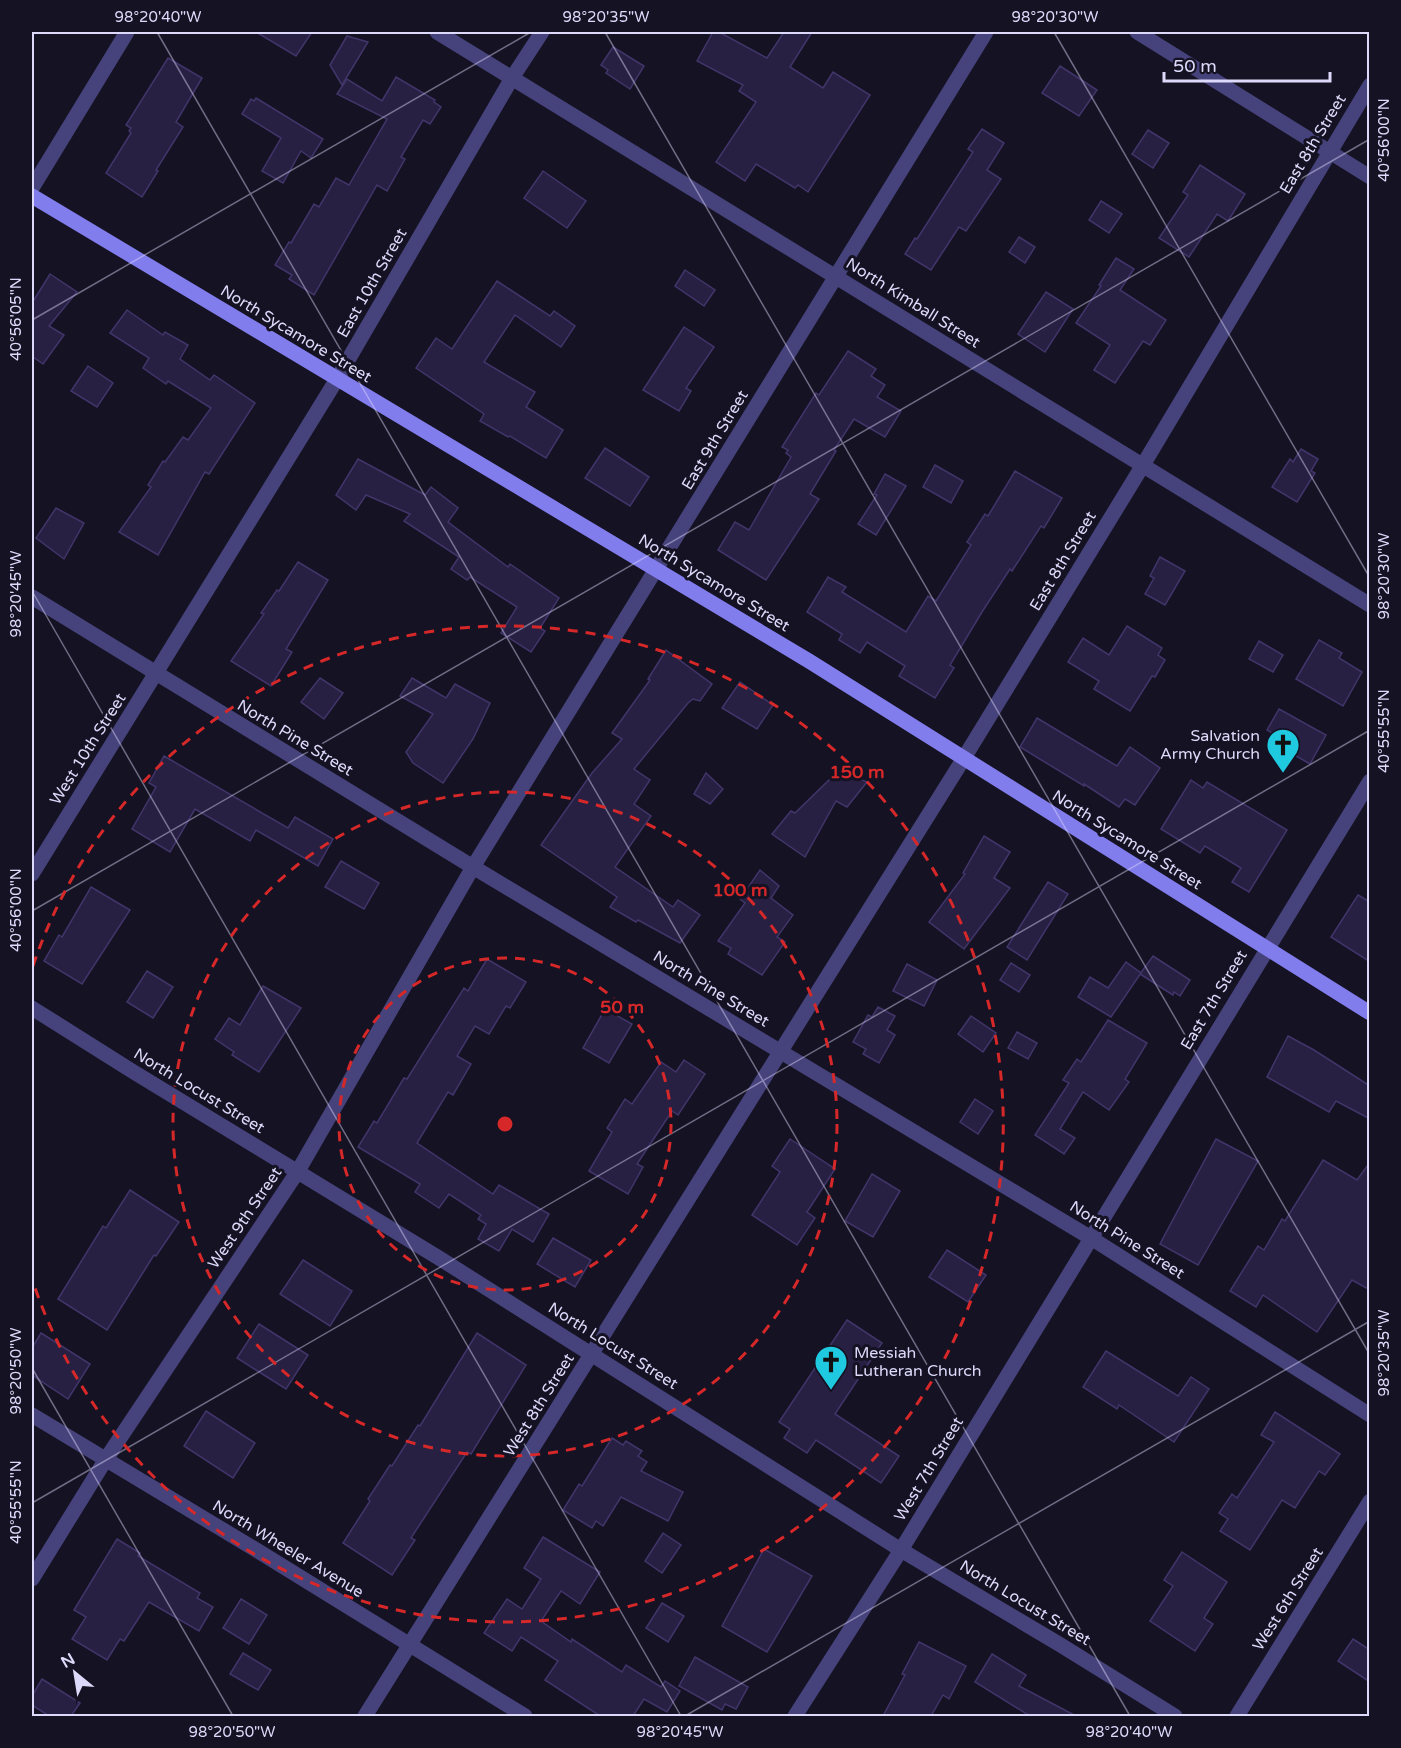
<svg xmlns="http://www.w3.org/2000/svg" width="1401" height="1748" font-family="'Varela Round',sans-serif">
	<rect width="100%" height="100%" fill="#151223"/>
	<!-- building -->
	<g fill="#282042" stroke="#41356a" stroke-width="1.5">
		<path d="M256,32h56l-16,24z"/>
		<path d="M713,32h6l48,26 17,-26h28l-22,35 33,21 10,-16 37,23 -62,97 -10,-7 -3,3 -39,-24 -11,17 -29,-19 40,-60 -17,-11 4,-6 -46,-24z"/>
		<path d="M347,36l21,6 -26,43 -12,-20z"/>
		<path d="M613,47l31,19 -14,23 -24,-16 2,-3 -7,-5z"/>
		<path d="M168,58l34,20 -26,44 7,5 -27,43 2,1 -16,26 -36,-24 25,-40 -2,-2 2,-3 -5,-3z"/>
		<path d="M1060,66l37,24 -18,26 -37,-23z"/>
		<path d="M396,77l39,23 -1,2 7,5 -11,17 -7,-4 -22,37 4,2 -18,32 -10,-6 -63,110 -25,-16 3,-4 -17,-10 14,-23 2,1 23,-39 5,3 17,-29 13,7 38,-66 -50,-25 10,-15 35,22z"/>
		<path d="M256,98l67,41 -12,19 -10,-7 -18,32 -21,-12 19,-33 -39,-24 9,-15 3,2z"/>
		<path d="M982,129l22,14 -17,27 14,9 -35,52 -7,-4 -28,43 -26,-16 10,-16 2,1 56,-87 -5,-3z"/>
		<path d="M1148,130l21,13 -16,25 -21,-14z"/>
		<path d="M1200,165l45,29 -17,27 -11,-7 -28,43 -30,-19 29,-43 -5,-3z"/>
		<path d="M543,171l43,30 -19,27 -43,-30z"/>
		<path d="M1101,201l21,13 -13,19 -20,-13z"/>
		<path d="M1019,237l16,10 -10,16 -16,-11z"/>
		<path d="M1116,258l18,11 -14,21 46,30 -16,25 -7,-4 -28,42 -21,-13 16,-25 -34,-22 25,-37 -2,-1z"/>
		<path d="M685,270l30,20 -11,16 -29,-20z"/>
		<path d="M50,274l27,18 -28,34 15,9 -21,29 -11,-8v-53z"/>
		<path d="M497,281l53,35 4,-5 21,15 -14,21 -46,-32 -31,47 51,30 -9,15 37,23 -17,28 -36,-22 -2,1 -28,-16 4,-7 -68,-46 20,-30 16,11z"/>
		<path d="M1046,292l27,17 -28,43 -27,-18z"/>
		<path d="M127,310l36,25 2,-3 23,13 -8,14 30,21 4,-5 41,28 -46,71 -4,-2 -47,83 -39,-23 32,-45 -3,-2 15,-24 2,1 18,-25 5,3 23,-32 -43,-27 -2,3 -23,-16 6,-10 -39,-25z"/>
		<path d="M684,327l30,20 -28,41 5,3 -12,20 -36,-21z"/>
		<path d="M848,351l28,18 -5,7 14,9 -8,12 24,14 -16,26 -31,-18 -20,31 2,1 -26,43 9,5 -53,81 -48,-30 17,-28 14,8 42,-73 -5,-4 2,-3 -6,-3 34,-54 3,2z"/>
		<path d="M88,366l25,17 -16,24 -26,-16z"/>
		<path d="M605,448l44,29 -19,29 -45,-28z"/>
		<path d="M1301,449l17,10 -7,12 4,2 -18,29 -25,-15 18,-28 3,3z"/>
		<path d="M358,459l67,36 6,-8 27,21 -10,14 60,45 2,-3 49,34 -19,30 5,3 -14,21 -30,-19 16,-26 -47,-30 -3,3 -16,-11 8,-12 -55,-36 6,-7 -44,-19 -10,15 -20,-15z"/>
		<path d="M935,465l28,16 -12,22 -28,-16z"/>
		<path d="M1015,471l47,27 -18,30 -3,-2 -29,45 -2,-2 -28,43 -32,53 4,3 -19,30 -36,-22 6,-10 -38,-24 -7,11 -21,-13 3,-6 -35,-22 21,-35 18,10 -4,5 64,40 22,-36 8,5 35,-56 -4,-3 18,-28 3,2z"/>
		<path d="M885,474l21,12 -30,49 -18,-11 19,-29 -3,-1z"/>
		<path d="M56,508l28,15 -20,36 -28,-21z"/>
		<path d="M1160,557l25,14 -20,34 -20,-11 9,-16 -4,-2z"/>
		<path d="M298,562l30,18 -42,69 6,3 -21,34 -40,-25 33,-47 -3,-1 16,-23 2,1z"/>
		<path d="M1127,626l35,22 -4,7 7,5 -10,17 -3,-1 -22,35 -36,-22 5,-8 -31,-19 15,-24 26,17z"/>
		<path d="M1319,640l23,13 -3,5 23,14 -19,34 -47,-27z"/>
		<path d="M1259,641l24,14 -10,17 -24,-13z"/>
		<path d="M666,650l46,34 -12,17 -7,-2 -5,4 -54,66 16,11 -16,24 17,12 -36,51 58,40 5,-7 22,15 -20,28 -42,-23 -2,2 -26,-15 7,-10 -76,-52 51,-72 30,-34 -10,-6 38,-53 -2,-1z"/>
		<path d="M320,678l23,15 -19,26 -23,-17z"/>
		<path d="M412,678l34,20 9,-14 35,19 -17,36 -30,44 -30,-20 -7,-11 27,-38 -33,-18z"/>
		<path d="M740,682l33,23 -16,24 -35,-21z"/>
		<path d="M1279,709l47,26 -16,29 -37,-21 4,-7 -10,-6z"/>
		<path d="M1037,718l80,48 13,-19 30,21 -25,37 -10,-6 -6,8 -35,-23v2l-64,-39z"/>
		<path d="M164,756l124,72 7,-11 38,22 -15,27 -62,-36 -6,11 -55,-32 -25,43 -38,-23 24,-42 -7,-4z"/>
		<path d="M836,769l31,13 -20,25 -11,-6 -31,56 -33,-23 19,-23 4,2 36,-35z"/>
		<path d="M706,773l17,16 -13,15 -16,-10z"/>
		<path d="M1191,780l12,8 4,-6 80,48 -38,62 -17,-10 9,-14 -36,-22 -5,7 -39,-24z"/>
		<path d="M984,836l26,16 -16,26 16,10 -46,61 -35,-27 36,-48 -2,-1z"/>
		<path d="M341,861l38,22 -15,26 -39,-22z"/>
		<path d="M760,870l19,16 -8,12 22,17 -16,22 8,5 -23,33 -34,-21 3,-6 -13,-7 27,-38 -5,-4z"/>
		<path d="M1048,882l20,12 -41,66 -20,-13z"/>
		<path d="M91,887l39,23 -48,74 -38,-23 15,-26 3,2z"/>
		<path d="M1358,895l12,7v60l-39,-25z"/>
		<path d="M1153,956l37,24 -10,16 -6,-4 -1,3 -33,-21z"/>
		<path d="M487,959l39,23 -16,26 -4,-2 -17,28 -14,-8 -18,30 14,8 -18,31 -5,-3 -31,51 76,51 6,-9 50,29 -16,28 -21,-13 -13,22 -21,-12 8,-15 -8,-5 3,-4 -32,-21 -10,14 -24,-16 5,-8 -62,-37 16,-26 3,2 27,-45 3,1 57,-91 4,3z"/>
		<path d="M1126,962l15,11 -30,44 -33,-20 12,-20 18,11z"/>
		<path d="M1011,963l19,12 -11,17 -19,-12z"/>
		<path d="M907,964l30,16 -13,26 -31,-15z"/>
		<path d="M147,971l26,16 -20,31 -26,-16z"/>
		<path d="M263,986l38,22 -42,64 -27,-17 2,-3 -19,-13 14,-21 11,7z"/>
		<path d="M878,1007l17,9 -8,14 8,5 -16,28 -16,-9 3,-5 -13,-7 15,-27 4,2z"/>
		<path d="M605,1009l27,15 -23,39 -26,-15z"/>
		<path d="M971,1016l25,17 -13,19 -25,-18z"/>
		<path d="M1108,1020l39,23 -22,36 4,3 -20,28 -26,-18 -23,37 15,9 -11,16 -29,-19 34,-52 -6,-3 14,-21 4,3z"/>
		<path d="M1017,1032l20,11 -9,16 -20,-11z"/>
		<path d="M1288,1036l26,14 56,36v33l-34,-18 -7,11 -62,-35z"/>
		<path d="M684,1060l21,14 -27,41 -6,-4 -35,53 6,3 -15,27 -39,-23 23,-39 -5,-4 18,-29 7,5 29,-42 15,10z"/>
		<path d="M975,1099l18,12 -15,23 -18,-12z"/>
		<path d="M790,1139l45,30 -28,43 8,6 -18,27 -45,-30 28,-43 -8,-6z"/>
		<path d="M1216,1139l42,22 -60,104 -38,-21z"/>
		<path d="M1323,1160l34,20 13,-18v128l-18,-10 -35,52 -54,-37 -7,12 -26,-16 28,-45 6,4 18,-31 3,2z"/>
		<path d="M872,1174l28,17 -27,46 -28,-16z"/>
		<path d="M130,1190l49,32 -23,34 -2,-1 -47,75 -49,-31 45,-73 3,2z"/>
		<path d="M553,1238l38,22 -16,27 -38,-23z"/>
		<path d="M947,1250l39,25 -18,27 -39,-25z"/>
		<path d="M303,1260l49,31 -22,35 -50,-32z"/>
		<path d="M847,1320l35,23 -47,71 64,42 -18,27 -65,-43 -9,13 -23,-15 6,-9 -11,-7z"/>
		<path d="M259,1324l49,31 -22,34 -49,-31z"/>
		<path d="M41,1333l49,31 -22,35 -36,-24v-27z"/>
		<path d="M477,1333l49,32 -55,89 -4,-2 -56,86 4,2 -23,35 -49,-32 27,-42 -2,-2 22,-34 2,1 26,-41 2,1z"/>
		<path d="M1106,1351l72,45 13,-19 18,12 -35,53 -55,-37 -2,4 -34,-22z"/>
		<path d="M206,1411l49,32 -22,35 -49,-32z"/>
		<path d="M1275,1412l65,42 -15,21 -6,-4 -24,37 -13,-8 -32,50 -30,-19 8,-12 -9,-6 13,-19 5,4 37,-56 -13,-7z"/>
		<path d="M612,1438l11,7 3,-4 16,10 -4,5 9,6 -6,9 42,21 -15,29 -47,-24 -18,29 -7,-5 -4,7 -29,-18 16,-26 3,2z"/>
		<path d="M663,1533l18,12 -19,28 -17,-12z"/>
		<path d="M543,1537l57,35 -20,32 -19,-13 -20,30 30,21 1,-3 50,33 4,-7 35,22 4,-6 15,10 -13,21 -23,-13 -11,17h-33l-55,-36 13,-19 -37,-24 -9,14 -28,-18 23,-34 15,10 19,-30 -17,-11z"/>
		<path d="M117,1539l23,14 -2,3 62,37 -3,5 16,9 -14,24 -50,-29 -25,39 -4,-2 -13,21 -35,-21 14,-22 -12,-7z"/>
		<path d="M764,1549l48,27 -45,76 -45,-26z"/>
		<path d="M1182,1552l45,30 -23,36 9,6 -18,27 -45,-30 23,-35 -9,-6z"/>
		<path d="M241,1599l26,16 -18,29 -26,-16z"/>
		<path d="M662,1603l22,13 -16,26 -22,-14z"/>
		<path d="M1353,1639l17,11v32l-32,-21z"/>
		<path d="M919,1642l47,24 -17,33 -6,-4 -12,21h-48l22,-41 -3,-1z"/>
		<path d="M243,1653l28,17 -13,20 -28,-16z"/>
		<path d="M992,1654l34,21 -7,11 57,30h-46l-55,-34z"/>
		<path d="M695,1657l53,30 -12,22 -11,-5 -3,6 -43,-24z"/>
		<path d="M42,1679l38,24 -9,13h-22l-17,-11v-9z"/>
	</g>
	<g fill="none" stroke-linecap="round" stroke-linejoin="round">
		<!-- minor -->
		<g stroke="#46437c" stroke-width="15">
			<path d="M437,32l933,573"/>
			<path d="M1137,32l233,145"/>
			<path d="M32,188l95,-156"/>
			<path d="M32,597l441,270 618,371 279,177"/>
			<path d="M32,1008l100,63 307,187 462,292 158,94 116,72"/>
			<path d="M32,1579l74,-120 192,-288 175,-304 513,-835"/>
			<path d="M365,1716l599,-958 179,-293 227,-380"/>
			<path d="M795,1716l106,-166 469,-769"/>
			<path d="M1237,1716l133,-215"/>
		</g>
		<!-- tertiary -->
		<g stroke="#46437c" stroke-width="15">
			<path d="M32,874l305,-495 175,-301 30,-46"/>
			<path d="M32,1415l226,136 267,165"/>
		</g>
		<!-- secondary -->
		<path stroke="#827ded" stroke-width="15" d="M32,196l777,465 561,352"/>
	</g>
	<!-- ticks -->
	<path fill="none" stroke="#ddd9fa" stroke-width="1.5" stroke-opacity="0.45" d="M157,32l973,1684M605,32l765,1323M1054,32l316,546M32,320l499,-288M32,591l649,1125M32,911l1338,-772M32,1368l201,348M32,1503l1338,-773M685,1716l685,-395"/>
	<!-- distance rings -->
	<g fill="none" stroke="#d62828" stroke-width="3" stroke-dasharray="10 8">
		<circle cx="505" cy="1124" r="166"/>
		<circle cx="505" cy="1124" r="332"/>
		<path d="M33 966A498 498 0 1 1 33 1282"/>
	</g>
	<!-- icons -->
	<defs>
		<g id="church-pin" transform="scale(1.725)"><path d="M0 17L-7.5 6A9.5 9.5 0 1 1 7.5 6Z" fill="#1fc9e0" stroke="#151223"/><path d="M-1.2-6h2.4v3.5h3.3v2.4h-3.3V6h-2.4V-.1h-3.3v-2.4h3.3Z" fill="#111"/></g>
	</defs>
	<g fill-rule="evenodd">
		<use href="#church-pin" x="1283" y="745"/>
		<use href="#church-pin" x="831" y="1362"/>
	</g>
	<g text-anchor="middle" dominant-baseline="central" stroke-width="6" stroke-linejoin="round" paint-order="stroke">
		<!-- street labels -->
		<g font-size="16" fill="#ddd9fa" stroke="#151223">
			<text transform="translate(1313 144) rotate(-59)">East 8th Street</text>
			<text transform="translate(372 283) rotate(-60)">East 10th Street</text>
			<text transform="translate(913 303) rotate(32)">North Kimball Street</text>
			<text transform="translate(296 334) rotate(31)">North Sycamore Street</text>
			<text transform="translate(715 440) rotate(-59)">East 9th Street</text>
			<text transform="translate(1063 561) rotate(-59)">East 8th Street</text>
			<text transform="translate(714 583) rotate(31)">North Sycamore Street</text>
			<text transform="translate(295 738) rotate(31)">North Pine Street</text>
			<text transform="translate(88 749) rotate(-58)">West 10th Street</text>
			<text transform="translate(1127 840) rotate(32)">North Sycamore Street</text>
			<text transform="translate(711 989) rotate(31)">North Pine Street</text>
			<text transform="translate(1214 1000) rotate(-59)">East 7th Street</text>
			<text transform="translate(199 1091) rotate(31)">North Locust Street</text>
			<text transform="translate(245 1218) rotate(-56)">West 9th Street</text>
			<text transform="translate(1127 1240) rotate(32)">North Pine Street</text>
			<text transform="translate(613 1346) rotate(32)">North Locust Street</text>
			<text transform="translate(539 1405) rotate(-58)">West 8th Street</text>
			<text transform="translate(929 1469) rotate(-59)">West 7th Street</text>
			<text transform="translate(288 1549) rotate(31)">North Wheeler Avenue</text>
			<text transform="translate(1288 1599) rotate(-58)">West 6th Street</text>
			<text transform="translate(1025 1603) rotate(31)">North Locust Street</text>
		</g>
		<!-- poi labels -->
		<g font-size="16" fill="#ddd9fa" stroke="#151223" text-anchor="end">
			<text x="1260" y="736">Salvation<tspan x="1260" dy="18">Army Church</tspan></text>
			<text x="854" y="1353" text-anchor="start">Messiah<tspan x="854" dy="18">Lutheran Church</tspan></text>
		</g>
	</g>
	<circle cx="505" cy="1124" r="9" fill="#d62828" stroke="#151223" stroke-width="3"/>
	<g font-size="18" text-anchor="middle" font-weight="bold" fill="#d62828" stroke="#151223" stroke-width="6" stroke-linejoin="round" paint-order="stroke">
		<text x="857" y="778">150 m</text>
		<text x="740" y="896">100 m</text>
		<text x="622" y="1013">50 m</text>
	</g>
	<!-- border -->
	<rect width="1401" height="1748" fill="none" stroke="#151223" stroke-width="66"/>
	<!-- north arrow -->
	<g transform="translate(75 1673) rotate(330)" stroke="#151223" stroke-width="4.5" paint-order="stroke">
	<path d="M0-4.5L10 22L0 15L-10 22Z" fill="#ddd9fa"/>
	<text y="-9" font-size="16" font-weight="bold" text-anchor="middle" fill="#ddd9fa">N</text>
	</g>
	<!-- scale -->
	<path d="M1164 72v9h166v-9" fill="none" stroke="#ddd9fa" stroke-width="3"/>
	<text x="1173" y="72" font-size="18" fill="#ddd9fa" stroke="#151223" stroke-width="4.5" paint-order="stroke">50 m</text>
	<rect x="33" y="33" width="1335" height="1682" fill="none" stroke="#ddd9fa" stroke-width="2"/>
	<g font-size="15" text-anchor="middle" fill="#ddd9fa">
		<text x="158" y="22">98°20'40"W</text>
		<text x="606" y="22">98°20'35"W</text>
		<text x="1055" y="22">98°20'30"W</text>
		<text transform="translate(1384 140) rotate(-90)" y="5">40°56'00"N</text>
		<text transform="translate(16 319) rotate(-90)" y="5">40°56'05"N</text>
		<text transform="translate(1384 576) rotate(-90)" y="5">98°20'30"W</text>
		<text transform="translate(16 594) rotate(-90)" y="5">98°20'45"W</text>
		<text transform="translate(1384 731) rotate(-90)" y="5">40°55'55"N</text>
		<text transform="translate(16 910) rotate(-90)" y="5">40°56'00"N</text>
		<text transform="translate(1384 1353) rotate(-90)" y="5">98°20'35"W</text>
		<text transform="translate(16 1371) rotate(-90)" y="5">98°20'50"W</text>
		<text transform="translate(16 1502) rotate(-90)" y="5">40°55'55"N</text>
		<text x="232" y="1737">98°20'50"W</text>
		<text x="680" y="1737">98°20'45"W</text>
		<text x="1129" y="1737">98°20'40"W</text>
	</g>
</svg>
